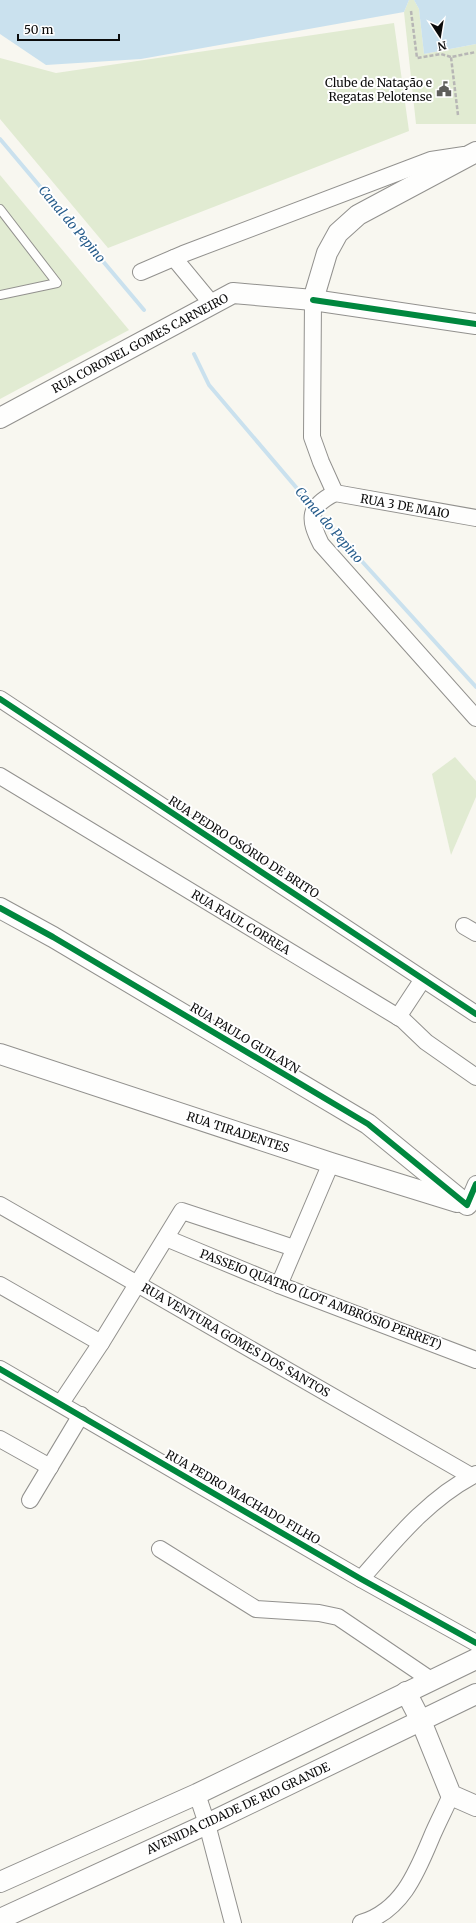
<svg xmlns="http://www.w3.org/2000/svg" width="476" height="1923" font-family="Merriweather,serif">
	<rect width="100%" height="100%" fill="#f8f7f0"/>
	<!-- green -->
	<g fill="#e1ebd2">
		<path d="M409,0h5l5,9 5,45 52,-10v80h-60l-12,-112z"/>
		<path d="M394,23l15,108 -301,117 -108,-129v-61l56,15z"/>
		<path d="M0,175l129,155 -129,69z"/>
		<path d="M455,757l21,24v16l-25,58 -19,-81z"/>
	</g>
	<!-- water -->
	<g fill="#cae1ee">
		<path d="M0,0h409l-5,12 -263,47 -95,6 -46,-31z"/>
		<path d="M414,0h62v44l-52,10 -5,-45z"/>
	</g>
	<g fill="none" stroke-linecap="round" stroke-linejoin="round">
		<!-- stream -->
		<g stroke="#cae1ee" stroke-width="4">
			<path d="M0,139l144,171"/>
			<path d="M194,354l15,31 103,121"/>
			<path d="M318,513l158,174"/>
		</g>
		<!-- service casing -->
		<g stroke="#92918e" stroke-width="10">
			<path id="service" d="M0,209l57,74 -57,12"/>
		</g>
		<!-- minor casing -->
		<g stroke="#92918e" stroke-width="18">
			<g id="minor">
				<path d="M174,258l38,46"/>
				<path d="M141,272l42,-18 248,-94 33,-5"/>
				<path d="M313,300l-1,137 9,25 14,31"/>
				<path d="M335,493c-27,14 -27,25 -14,51l155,174"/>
				<path d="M335,493l141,25"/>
				<path d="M0,699l476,315"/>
				<path d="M0,776l403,244 23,22 50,35"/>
				<path d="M464,926l12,7"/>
				<path d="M398,1017l25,-38"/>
				<path d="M0,1205l471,271"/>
				<path d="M467,1205l9,-21"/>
				<path d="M166,1238l113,47 197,75"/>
				<path d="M0,1285l101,58"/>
				<path d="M279,1285l52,-122"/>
				<path d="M0,1369l361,210 115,64"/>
				<path d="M61,1403l40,-60 81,-132 112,37"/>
				<path d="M0,1439l50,28"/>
				<path d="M30,1500l51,-85"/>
				<path d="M160,1549l96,60 63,4 19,4 93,63"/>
				<path d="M361,1579c34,-39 68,-81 115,-105"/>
				<path d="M197,1794l10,30 26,99"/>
				<path d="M361,1923c41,-12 56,-51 71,-87 6,-14 13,-27 19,-41"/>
			</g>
		</g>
		<!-- tertiary casing -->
		<g stroke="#92918e" stroke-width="22">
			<g id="tertiary">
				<path d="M313,300l14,-47 11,-20 20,-18 118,-63"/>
				<path d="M0,418l233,-125 80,7 163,24"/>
				<path d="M0,908l53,29 315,187 99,81"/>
				<path d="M0,1054l331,109 126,39"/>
				<path d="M406,1692l15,29 30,74 25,11"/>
				<path d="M0,1882l197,-88 279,-135"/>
				<path d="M0,1919l207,-95 269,-130"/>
			</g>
		</g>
		<!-- path -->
		<g stroke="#b7b6b5" stroke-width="2.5" stroke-dasharray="4 2" stroke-linecap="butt">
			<path d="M411,11l6,47 24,-4 10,3"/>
			<path d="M458,115l-7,-58 25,-5"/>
		</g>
		<!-- service -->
		<use href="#service" stroke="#fefefd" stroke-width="8"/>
		<!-- minor -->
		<use href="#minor" stroke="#fefefd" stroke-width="16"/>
		<!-- tertiary -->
		<use href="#tertiary" stroke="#fefefd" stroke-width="20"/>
		<!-- cycleway casing -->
		<g stroke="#fff" stroke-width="8">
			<g id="cycleway">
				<path d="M313,300l163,24"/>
				<path d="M0,699l476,315"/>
				<path d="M0,908l53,29 315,187 99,81 9,-21"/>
				<path d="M0,1369l361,210 115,64"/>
			</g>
		</g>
		<!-- cycleway -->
		<use href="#cycleway" stroke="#00873e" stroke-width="6"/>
	</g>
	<!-- icons -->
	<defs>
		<g id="civic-bare" transform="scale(1.2)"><path d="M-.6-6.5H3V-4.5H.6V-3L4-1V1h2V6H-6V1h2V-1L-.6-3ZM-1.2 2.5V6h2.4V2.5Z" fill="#5e5e5b" stroke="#fff" stroke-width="2.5" paint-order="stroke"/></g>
	</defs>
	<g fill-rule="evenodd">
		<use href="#civic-bare" x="444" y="89"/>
	</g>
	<g text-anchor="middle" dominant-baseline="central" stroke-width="4" stroke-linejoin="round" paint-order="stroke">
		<!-- poi labels -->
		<g font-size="12" fill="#0b0b0b" stroke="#fff" text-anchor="end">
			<text x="432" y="82">Clube de Natação e<tspan x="432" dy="14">Regatas Pelotense</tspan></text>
		</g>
		<!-- street labels -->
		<g font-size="12" fill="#0b0b0b" stroke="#fff">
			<text transform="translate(140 343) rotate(-28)">RUA CORONEL GOMES CARNEIRO</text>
			<text transform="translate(405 506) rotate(10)">RUA 3 DE MAIO</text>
			<text transform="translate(244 847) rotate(33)">RUA PEDRO OSÓRIO DE BRITO</text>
			<text transform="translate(241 922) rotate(31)">RUA RAUL CORREA</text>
			<text transform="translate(245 1038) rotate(31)">RUA PAULO GUILAYN</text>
			<text transform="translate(238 1132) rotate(18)">RUA TIRADENTES</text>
			<text transform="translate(321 1299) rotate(21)">PASSEIO QUATRO (LOT AMBRÓSIO PERRET)</text>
			<text transform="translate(236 1340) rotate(30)">RUA VENTURA GOMES DOS SANTOS</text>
			<text transform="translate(243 1497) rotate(30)">RUA PEDRO MACHADO FILHO</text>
			<text transform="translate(238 1808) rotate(-25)">AVENIDA CIDADE DE RIO GRANDE</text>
		</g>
		<!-- water labels -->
		<g font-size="13" font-style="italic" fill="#265c8b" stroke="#fff">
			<text transform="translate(72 224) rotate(50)">Canal do Pepino</text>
			<text transform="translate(329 525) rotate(49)">Canal do Pepino</text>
		</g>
	</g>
	<!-- north arrow -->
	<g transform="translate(440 36) rotate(168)" stroke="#ffffff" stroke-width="3" paint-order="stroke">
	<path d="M0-3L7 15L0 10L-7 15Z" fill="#0b0b0b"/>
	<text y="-6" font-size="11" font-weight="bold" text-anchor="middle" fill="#0b0b0b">N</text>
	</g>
	<!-- scale -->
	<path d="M18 34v6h101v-6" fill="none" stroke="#0b0b0b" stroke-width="2"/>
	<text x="24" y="34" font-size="12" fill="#0b0b0b" stroke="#ffffff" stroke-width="3" paint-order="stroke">50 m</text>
</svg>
